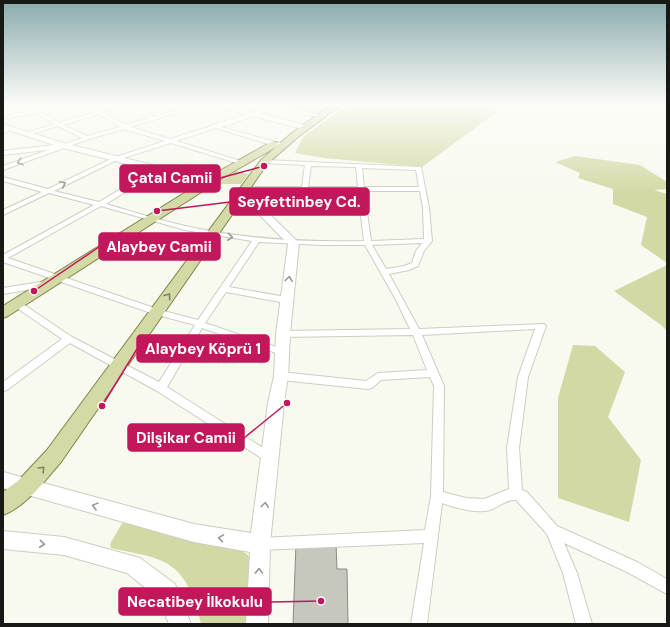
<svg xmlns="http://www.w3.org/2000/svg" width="670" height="627" font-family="'DM Sans',sans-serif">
	<rect width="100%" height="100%" fill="#f8f9ef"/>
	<!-- green -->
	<g fill="#d3d9a5">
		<path d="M280,105h47l-13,8z"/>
		<path d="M346,105h151l-3,9 -72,53 -98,-9 -29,-5 8,-16z"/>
		<path d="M575,156l65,9 27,17v7l-13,1 13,4v69l-26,-18 6,-28 -34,-13v-15l-35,-11 2,-5 -25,-11z"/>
		<path d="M236,171l13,3 -8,10h-24z"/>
		<path d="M667,265v66l-6,-6 -47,-34z"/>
		<path d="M573,345l22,1 30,26 -17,45 33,43 -12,62 -71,-24v-100z"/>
		<path d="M124,522l114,26 10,7 4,12 -6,57h-45c-5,-24 -14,-52 -39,-63 -16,-7 -35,-9 -51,-13l-1,-4 11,-19z"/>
	</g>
	<!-- building -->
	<path fill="#c6c7bd" stroke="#8b8b84" d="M296,543h40l1,26h10l1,55h-55z"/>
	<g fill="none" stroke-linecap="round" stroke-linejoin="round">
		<!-- street casing -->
		<g stroke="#cccec4" stroke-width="2">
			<g id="street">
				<path d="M25,105h6l6,4 20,-4h10l-26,7 18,11 36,-11 -9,-7h6l8,5 15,-5h8l-20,7 22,13 24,-7 -19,-13h6l18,12 40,-12h8l-72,22 40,12 42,-13v-1l60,-18 -1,-2 49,10v1l-2,1 -41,-9 -56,19 54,15 9,2v2l-12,-1 -56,-17 -40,13 68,21v2h-4l-69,-21 -54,17 -63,31 45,11 57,-34h4v2l-54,34c31,9 62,19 94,25 54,11 109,13 164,12l-6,-50h-114l-3,-2 3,-2h58l3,-22 -43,-2 -1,-1 3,-2 157,7 8,41 3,33 -8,10 -6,15 -9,4 -20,4 30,55 125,-5 2,2 -18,51 -9,71 3,42 5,2 30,34 80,36 30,17v15l-40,-22 -63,-29 13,30 15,51h-16l-13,-51 -16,-39 -31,-34c-10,-1 -17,7 -26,10 -15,4 -34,-2 -48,-7l-15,121h-16l13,-81 -164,7 -5,-1 -2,-5 2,-5 5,-1 165,-8 6,-34 3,-110 -4,-9 -49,3 -9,8 -4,1 -87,-9 -4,-1 -1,-3 1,-3 4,-1 85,9 12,-8 49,-3 -14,-35 -130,2 -5,-3 5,-3 127,-2 -15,-31 -30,-53h-44l-62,-3 -30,45 57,10 4,3 -4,3 -60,-11 -21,31 80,27 2,2 -2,2h-6l-77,-26 -35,59 107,68 2,3 -2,3 -4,2 -4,-2 -109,-70 -87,-48 -63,47 -4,1v-9l59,-43 -48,-33 -1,-2 1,-2h6l52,35 87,45 36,-57 -41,-11 -151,-52v-7l91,-50 -45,-12 -46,22v-5l39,-18 -39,-11v-4l45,12 65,-31 52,-17 -41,-12 -35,10 -86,31v-4l79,-28 -24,-12 -31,9v-2l27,-9 -18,-11 -33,6v-2l29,-7zM99,114l21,13 -33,9 -24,-11zM311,166l45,1 2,20h-50zM362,168l54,2 3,17h-55zM364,191h56l3,17 1,31 -53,2zM101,206l84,24 67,11 -54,79 -38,-10 -152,-52zM422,243l-6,8 -4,12 -8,3 -18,3 -14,-24zM535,329l-17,48 -11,71 2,41 -25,10 -18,-1 -23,-6 1,-106 -22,-51z"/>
				<path d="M12,126l3,2 -1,1 -11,4v-4z"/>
				<path d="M47,281l4,3 -1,2 -47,8v-6z"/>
			</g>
		</g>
		<!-- secondary casing -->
		<g stroke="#cccec4" stroke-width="2">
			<g id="secondary">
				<path d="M211,105h13l81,20 1,2 -4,2z"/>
				<path d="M3,124l64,20 147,36 2,2 -5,3 -148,-37 -60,7v-4l51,-6 -51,-17z"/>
				<path d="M242,189l3,1 54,53 -9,91 -2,42 -4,27 -14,141 -2,80h-22l4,-72 -56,-10 -191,-54v-16l191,52 57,9 17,-130 6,-27 2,-42 12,-90 -49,-50 -2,-2z"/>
				<path d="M3,531l61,6 76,21 35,26 16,40h-22l-10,-25 -32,-26 -63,-18 -61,-6z"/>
			</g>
		</g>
		<!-- primary casing -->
		<g stroke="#80854c" stroke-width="2">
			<path id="primary" d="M331,105h10l-43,32 -31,27 -206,298c-16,18 -34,44 -58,53v-23l15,-11 29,-31 214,-290 15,-13 -45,26 -223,143 -5,2v-12l220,-137 48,-27h6l1,3 14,-12z"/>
		</g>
		<!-- street -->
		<use href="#street" fill="#fff" fill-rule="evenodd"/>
		<!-- secondary -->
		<use href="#secondary" fill="#fff" fill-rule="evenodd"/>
		<!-- primary -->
		<use href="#primary" fill="#d4d9a6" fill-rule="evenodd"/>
	</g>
	<!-- one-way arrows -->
	<defs><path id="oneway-chevron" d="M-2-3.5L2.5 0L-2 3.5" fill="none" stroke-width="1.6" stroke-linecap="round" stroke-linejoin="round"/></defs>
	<g stroke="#979896">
		<use href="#oneway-chevron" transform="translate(20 162) rotate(161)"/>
		<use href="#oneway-chevron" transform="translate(63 184) rotate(-26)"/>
		<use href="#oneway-chevron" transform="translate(230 237) rotate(8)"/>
		<use href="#oneway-chevron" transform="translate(289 279) rotate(-83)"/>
		<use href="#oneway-chevron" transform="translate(265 505) rotate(-83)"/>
		<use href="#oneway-chevron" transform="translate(95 506) rotate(-165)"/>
		<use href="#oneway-chevron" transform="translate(221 538) rotate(-171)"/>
		<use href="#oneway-chevron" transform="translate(42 544) rotate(6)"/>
		<use href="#oneway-chevron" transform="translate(259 571) rotate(-88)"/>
	</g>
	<g stroke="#7f8365">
		<use href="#oneway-chevron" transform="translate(168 296) rotate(-54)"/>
		<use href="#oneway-chevron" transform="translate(42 469) rotate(-46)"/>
	</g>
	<!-- sky -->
	<linearGradient id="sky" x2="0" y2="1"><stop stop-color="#88abac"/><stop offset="0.54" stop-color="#fcfcf8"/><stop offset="1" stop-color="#fcfcf8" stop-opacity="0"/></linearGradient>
	<rect width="670" height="193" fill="url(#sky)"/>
	<!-- callouts -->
	<path fill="none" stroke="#c2185b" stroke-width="1.5" d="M264 166L220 178M157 211L230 202M34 291L99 247M102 406L137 349M287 403L244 438M321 601L271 602"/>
	<g fill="#c2185b" stroke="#fff" stroke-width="1.5">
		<circle cx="264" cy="166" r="4"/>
		<circle cx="157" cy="211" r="4"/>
		<circle cx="34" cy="291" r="4"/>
		<circle cx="102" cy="406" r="4"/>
		<circle cx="287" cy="403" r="4"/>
		<circle cx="321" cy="601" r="4"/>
	</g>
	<g fill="#c2185b" stroke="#c2185b" stroke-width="1.5">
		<rect x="120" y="165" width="100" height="27" rx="4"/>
		<rect x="230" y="188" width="139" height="27" rx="4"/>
		<rect x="99" y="233" width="121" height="27" rx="4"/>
		<rect x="137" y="335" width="132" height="27" rx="4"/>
		<rect x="128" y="424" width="116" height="27" rx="4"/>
		<rect x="119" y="588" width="152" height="27" rx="4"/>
	</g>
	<g font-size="15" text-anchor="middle" font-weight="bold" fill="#fff">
		<text x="170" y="183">Çatal Camii</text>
		<text x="299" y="207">Seyfettinbey Cd.</text>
		<text x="159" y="252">Alaybey Camii</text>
		<text x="203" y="354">Alaybey Köprü 1</text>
		<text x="186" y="443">Dilşikar Camii</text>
		<text x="195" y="607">Necatibey İlkokulu</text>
	</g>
	<!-- border -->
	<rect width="670" height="627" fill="none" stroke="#181915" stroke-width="8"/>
</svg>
